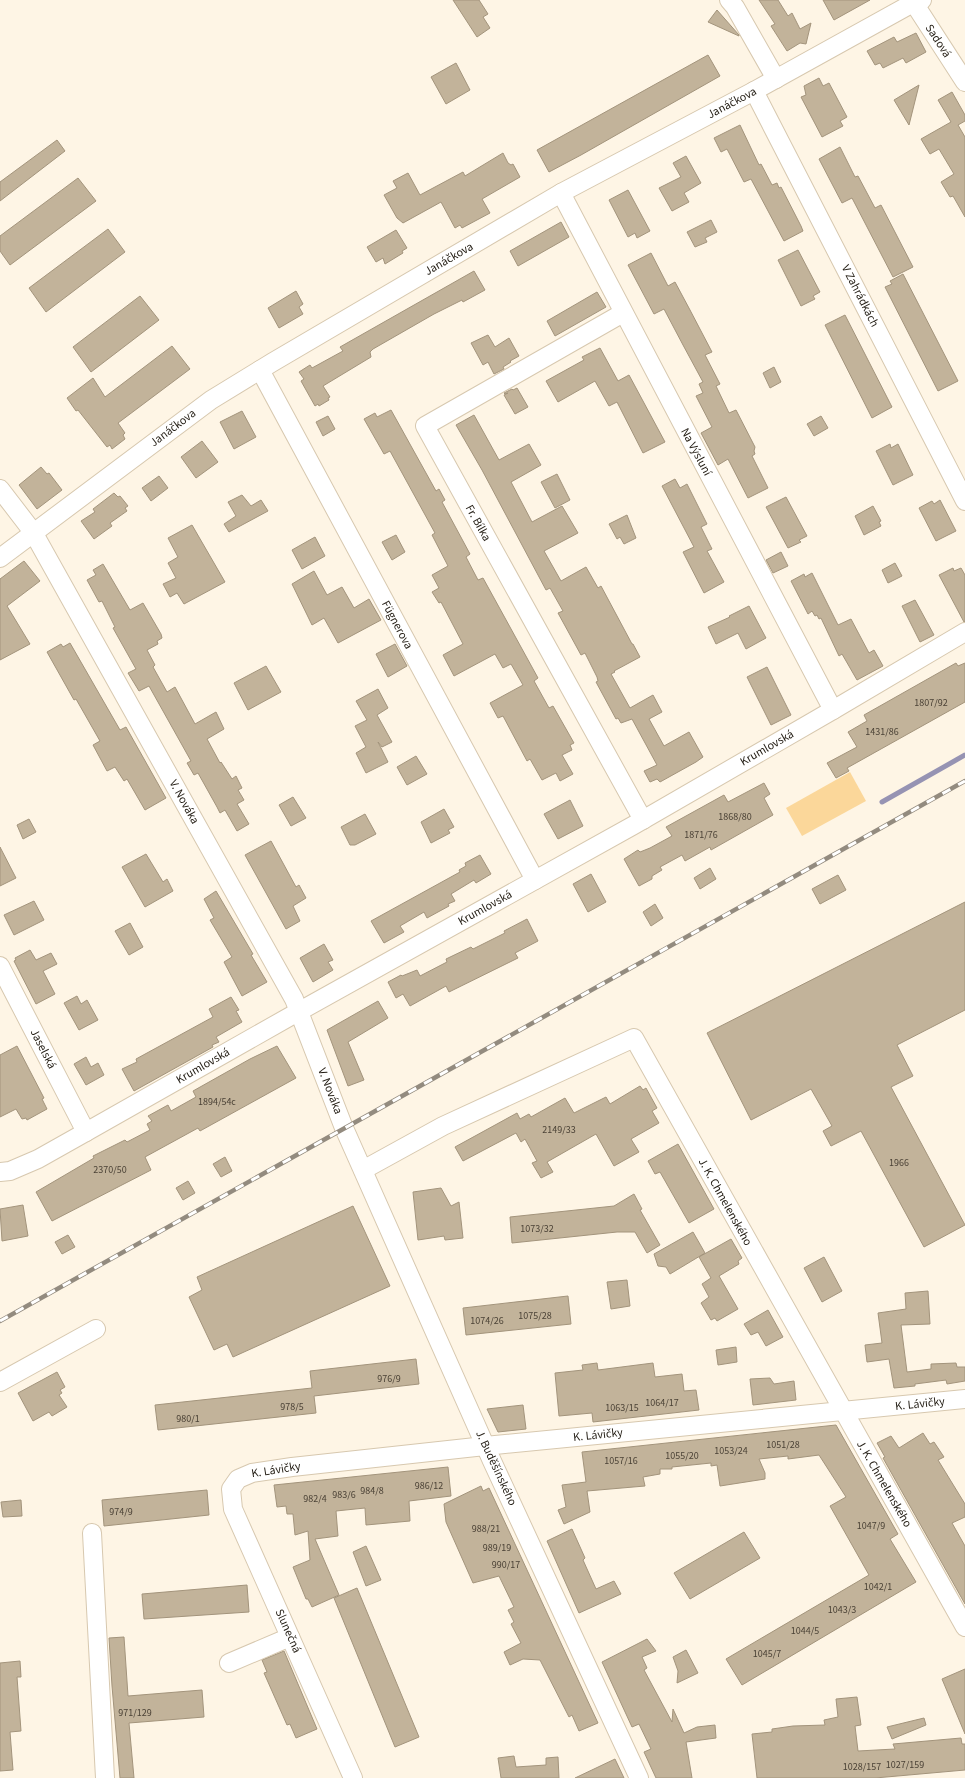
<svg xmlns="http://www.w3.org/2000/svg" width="965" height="1778" font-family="'Source Sans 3',sans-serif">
	<rect width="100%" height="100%" fill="#fef5e5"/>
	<!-- green -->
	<path fill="#fbd79a" d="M850,772l16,29 -64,35 -16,-28z"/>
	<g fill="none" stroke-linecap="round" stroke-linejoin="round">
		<!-- stream -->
		<path stroke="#9693b3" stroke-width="5" d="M882,802l83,-47"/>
	</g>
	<!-- building -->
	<g fill="#c2b39a" stroke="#a3947c">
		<path d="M453,0h26l9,14 -5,3 7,11 -13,9z"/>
		<path d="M759,0h19l10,16 4,-3 8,16 11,-6 -5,21 -6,-1 -13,8 -16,-25 4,-2z"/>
		<path d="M823,0h47l-36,20z"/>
		<path d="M717,10l22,25v1l-31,-14z"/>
		<path d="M916,33l10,19 -20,11 -3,-5 -20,10 -3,-5 -5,2 -8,-14 27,-14 3,5z"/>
		<path d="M708,55l12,21 -139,79 -32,17 -12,-22z"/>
		<path d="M456,63l14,27 -24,14 -15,-27z"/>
		<path d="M819,78l4,8 6,-3 18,34 -7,4 3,5 -21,11 -21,-40 5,-2 -2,-9z"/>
		<path d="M919,85l-10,40 -15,-25z"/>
		<path d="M952,92l13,23v6l-7,4 7,12v80l-12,-21 -3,1 -9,-15 13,-8 -15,-25 -9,5 -9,-15 30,-17 -13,-22z"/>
		<path d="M740,125l19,40 2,-1 11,21 5,-2 2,5 2,-1 20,39 2,5 -19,10 -33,-62 -7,3 -17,-33 -6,3 -7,-14z"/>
		<path d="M57,140l8,11 -65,50v-19z"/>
		<path d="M840,147l15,30 3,-1 17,32 6,-3 32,62 -20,10 -41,-79 -10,5 -23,-44z"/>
		<path d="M503,153l5,10 3,2 2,-1 7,13 -38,22 8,14 -28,15 -2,-3 -5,3 -14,-26 -38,21 -6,-5 -13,-23 13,-7 -4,-7 15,-8 12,22 43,-23 2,4z"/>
		<path d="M686,156l15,27 -17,10 5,9 -17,9 -13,-23 22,-11 -8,-14z"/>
		<path d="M78,178l18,23 -86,64 -10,-14v-15z"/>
		<path d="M628,190l22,41 -13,7 -2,-5 -7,4 -19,-37z"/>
		<path d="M711,220l6,12 -12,6 2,4 -12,5 -8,-15z"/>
		<path d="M561,222l8,15 -51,29 -8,-15z"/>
		<path d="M108,229l17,23 -79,60 -17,-24z"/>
		<path d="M396,230l11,18 -5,3 1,2 -18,11 -2,-6 -7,4 -9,-15z"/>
		<path d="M798,250l22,42 -7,4 2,3 -14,7 -23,-46z"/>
		<path d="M651,253l17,33 7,-4 15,28 22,42 -7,3 15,29 -4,2 13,27 7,-3 19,37 -1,4 1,3 -3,2 16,32 -20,10 -20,-39 -10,6 -17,-32 11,-6 -16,-31 7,-3 -4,-9 4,-2 -20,-37 -19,-36 -10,5 -26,-49z"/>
		<path d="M474,271l11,19 -22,12 -1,-2 -28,14 -61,35 -3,3 1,5 -48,29 7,11 -2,1 1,2 -10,6 -1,-2 -3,2 -14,-25 3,-2 -5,-7 11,-7 2,3 31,-17 -3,-4z"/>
		<path d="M903,274l55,107 -20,10 -53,-104 7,-3 -2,-3z"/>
		<path d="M296,291l7,13 -4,3 4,7 -24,14 -11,-20z"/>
		<path d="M597,292l9,15 -51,29 -8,-15z"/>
		<path d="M140,296l19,24 -68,52 -18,-25z"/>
		<path d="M845,315l47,92 -20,11 -47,-93z"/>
		<path d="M488,335l7,12 14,-9 10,18 -9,5 1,1 -8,5 1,2 -10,5 -6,-12 -5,3 -12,-22z"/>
		<path d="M172,346l18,23 -72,54 7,10 -2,2 2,4 -13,10 -2,-4 -3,2 -29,-37 -2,1 -9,-13 26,-20 12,19z"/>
		<path d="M600,348l18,33 11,-6 36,67 -22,11 -26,-51 -8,4 -14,-25 -37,21 -12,-21 38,-21 -2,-3z"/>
		<path d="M774,367l7,15 -11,6 -7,-15z"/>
		<path d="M517,388l11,19 -13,7 -11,-19 4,-2 -3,1 -1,-1 8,-4 1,1z"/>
		<path d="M391,410l45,81 3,-2 6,11 -3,2 28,52 -4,3 12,23 5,-2 55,100 -4,3 15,27 4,-2 21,37 -4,2 2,5 -10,5 11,19 -13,7 -4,-8 -14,7 -12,-21 -3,2 -24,-45 -5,2 -8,-15 33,-18 -12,-21 -8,4 -8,-14 -41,22 -11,-21 20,-11 -22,-42 -2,1 -7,-11 7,-4 -7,-13 16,-9 -16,-31 3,-2 -45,-82 -6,3 -20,-35 11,-6 2,4z"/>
		<path d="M242,411l14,26 -22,12 -14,-27z"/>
		<path d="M474,415l25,45 30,-16 12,21 -30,17 21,40 30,-16 16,27 -34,18 17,30 25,-14 12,21 3,-2 31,58h1l7,13 -26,14 1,1 -4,2 19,34 23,-13 9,17 -13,7 15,27 25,-14 14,25 -7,5 -36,20 -3,-3 -7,3 -6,-11 13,-6 -25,-46 -11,4 -3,-5 -2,1 -20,-37 2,-1 -1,-4 -12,-24 -4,2 -23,-42 5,-2 -13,-23 -4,2 -64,-120 -26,-45z"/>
		<path d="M328,416l7,13 -12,7 -7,-14z"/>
		<path d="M821,416l7,12 -14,8 -7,-12z"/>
		<path d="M202,441l16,21 -22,16 -15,-21z"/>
		<path d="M890,444l1,4 7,-4 15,31 -20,10 -17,-34z"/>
		<path d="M41,467l6,7 2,-1 13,17 -25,19 -18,-24z"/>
		<path d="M557,474l13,26 -15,8 -14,-26z"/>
		<path d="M159,476l9,12 -17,13 -9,-13z"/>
		<path d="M675,479l5,9 7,-4 20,40 -6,3 11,22 -5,2 17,31 -20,11 -21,-41 11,-5 -32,-61z"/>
		<path d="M114,493l4,4 2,-1 8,10 -3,2 2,3 -17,12 2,3 -18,13 -13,-18 14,-9 -2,-3z"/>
		<path d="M242,495l9,11 10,-6 7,11 -39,21 -5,-8 12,-8 -8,-14z"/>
		<path d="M786,497l21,39 -8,4 2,2 -13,6 -22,-41z"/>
		<path d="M940,500l16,31 -20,10 -17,-33 13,-7 2,3z"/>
		<path d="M873,506l8,15 -2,1 2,4 -17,9 -9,-19z"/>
		<path d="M627,515l9,23 -12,6 -4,-7 -3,2 -8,-15z"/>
		<path d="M192,525l33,57 -41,22 -7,-11 -7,4 -7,-13 13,-6 -8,-15 10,-6 -10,-19z"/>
		<path d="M396,535l9,17 -13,8 -10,-18z"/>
		<path d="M315,537l10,19 -23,13 -10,-19z"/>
		<path d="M781,552l7,14 -15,7 -7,-13z"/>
		<path d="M24,561l16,20 -33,25 23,38 -30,16v-81z"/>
		<path d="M895,563l7,13 -14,7 -6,-13z"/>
		<path d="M103,564l27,46 13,-7 18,31 1,4 -5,3 1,3 -11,6 8,15 -2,2 14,25 8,-5 20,37 21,-12 8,17 -17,10 13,24 1,-1 11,17 4,-3 6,12 -4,2 6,10 -7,4 12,20 -12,7 -12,-21 -5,3 -3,-6 -19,-34 -4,2 -7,-12 4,-2 -42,-75 -10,5 -11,-18 8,-4 -23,-41 2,-1 -13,-26 -3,1 -12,-22 9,-5 -3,-5z"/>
		<path d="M953,568l1,3 7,-3 4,7v47h-1l-25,-47z"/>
		<path d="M314,571l13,24 15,-8 12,21 15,-9 12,21 -43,23 -14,-25 -12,7 -20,-41z"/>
		<path d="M812,573l26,52 13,-6 18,34 5,-3 9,16 -26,14 -15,-26 -3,2 -18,-38 -2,1 -2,-4 -2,1 -3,-5 -4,3 -17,-33 13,-7 1,3z"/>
		<path d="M915,600l19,35 -14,7 -18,-36z"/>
		<path d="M749,606l17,32 -20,11 -8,-16 -22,11 -8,-17 22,-10 -1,-1z"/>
		<path d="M70,643l50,87 6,-3 40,71 -21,12 -18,-31 -3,2 -9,-14 -8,4 -14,-26 7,-4 -24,-42 -2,1 -27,-48 14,-8 2,3z"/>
		<path d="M395,644l12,22 -19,11 -12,-23z"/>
		<path d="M956,663l2,3 7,-3v39l-118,66 2,3 -13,7 -9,-15 30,-16 -9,-15 19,-11 -3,-6z"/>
		<path d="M266,666l15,26 -33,18 -14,-27z"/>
		<path d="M767,667l24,48 -20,10 -24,-48z"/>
		<path d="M378,689l10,19 -11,7 15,27 -10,5 -4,-5 10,20 -22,11 -10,-20 10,-6 -11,-21 12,-6 -11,-19z"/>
		<path d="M416,756l11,18 -20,11 -10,-18z"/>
		<path d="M764,783l6,11 -6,4 9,17 -62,35 -1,-3 -25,14 -3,-6 -22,12 2,3 -10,6v3l-13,7 -15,-27 14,-9 2,2 10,-4 22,-12 -6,-9 58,-32 4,7z"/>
		<path d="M293,797l13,21 -15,8 -12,-21z"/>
		<path d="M570,800l13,26 -25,13 -14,-25z"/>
		<path d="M444,809l10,18 -6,3 2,3 -19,10 -10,-21z"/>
		<path d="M365,814l11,20 -21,11h-5l-9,-18z"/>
		<path d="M29,819l7,13 -13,7 -6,-14z"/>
		<path d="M271,841l25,46 3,-2 7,13 -13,8 7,15 -14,8 -41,-74z"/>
		<path d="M0,847l16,31 -16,8z"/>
		<path d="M146,854l17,28 4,-3 6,12 -28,16 -23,-40z"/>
		<path d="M480,855l11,19 -15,9 -2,-3 -23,14 4,7 -7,3 1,2 -22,12 -3,-6 -24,14 4,6 -20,11 -13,-22 89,-49 -1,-2 7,-4 -1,-3z"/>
		<path d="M710,868l6,11 -16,10 -6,-11z"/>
		<path d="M591,874l15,28 -18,10 -15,-28z"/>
		<path d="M838,875l8,15 -26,14 -8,-15z"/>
		<path d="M216,891l37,63 -2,1 16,27 -25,14 -18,-34 8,-5 -22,-37 4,-2 -10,-19z"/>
		<path d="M34,901l10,19 -30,15 -10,-20z"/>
		<path d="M965,902v108l-68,35 16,31 -22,11 74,138 -41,22 -63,-116 -30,15 -8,-15 9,-5 -21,-37 -60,31 -44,-87z"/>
		<path d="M655,904l8,14 -12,8 -8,-14z"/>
		<path d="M527,919l11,22 -23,12 3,5 -69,34 -3,-6 -36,20 -7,-12 -7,4 -8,-16 13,-7 1,1 15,-6 3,6 27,-14 -1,-3 25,-12 2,2 32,-16 -1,-2z"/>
		<path d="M130,923l13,24 -14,8 -14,-24z"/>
		<path d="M324,944l9,16 -5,2 5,8 -20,12 -13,-24z"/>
		<path d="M30,950l6,10 15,-7 6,11 -14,7 12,23 -19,10 -22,-43 2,-1 -1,-2z"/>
		<path d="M77,996l4,8 6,-4 11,20 -19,10 -15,-27z"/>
		<path d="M231,997l8,13 -3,1 6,11 -26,15 3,5 -7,3 1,2 -79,44 -12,-22 15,-7 -1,-3 77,-42 -4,-8z"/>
		<path d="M378,1001l10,17 -40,24 16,38 -16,6 -21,-56z"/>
		<path d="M17,1046l27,52 -2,1 5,10 -20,11 -1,-2 -4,1 -6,-10 -16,8v-62z"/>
		<path d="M277,1046l19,32 -96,53 -2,-3 -53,29 6,13 -99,51 -16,-29 58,-34 -1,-2 32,-16 2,2 23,-12 -3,-6 5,-3 -4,-5 20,-11 3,6 25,-14 -3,-6 57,-32z"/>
		<path d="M86,1057l5,10 7,-4 6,12 -18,10 -12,-21z"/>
		<path d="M640,1086l3,4 3,-2 11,20 -5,3 7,12 -28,16 8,13 -25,14 -18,-32 -49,28 6,10 -12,6 -9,-15 5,-2 -12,-22 -4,3 -5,-9 -53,28 -8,-14 62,-34 3,6 9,-5 2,3 34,-19 9,15 32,-16 4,7z"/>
		<path d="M678,1144l36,65 -25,14 -29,-51 -5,2 -7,-13z"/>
		<path d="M225,1157l7,14 -11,6 -8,-13z"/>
		<path d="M188,1181l7,12 -12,7 -7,-12z"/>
		<path d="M441,1188l10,18 8,-4 4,36 -18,2 -1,-4 -26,4 -5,-48z"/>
		<path d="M634,1194l8,15 -2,1 20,35 -13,8 -12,-21h-18l-105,11 -2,-26 104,-11z"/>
		<path d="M23,1205l5,31 -26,5 -2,-32z"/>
		<path d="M353,1206l37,80 -157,71 -6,-13 -13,6 -25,-53 13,-7 -5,-13z"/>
		<path d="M693,1232l12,21 -35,21 -4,-7 -8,-1 -4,-12z"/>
		<path d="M68,1235l7,12 -13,7 -7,-12z"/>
		<path d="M731,1239l11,19 -4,3 1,3 -20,12 19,33 -21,12 -2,-3 -4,2 -10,-17 8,-6 -7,-13 9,-6 -12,-21z"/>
		<path d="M824,1257l18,34 -20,11 -18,-34z"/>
		<path d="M627,1280l3,26 -19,3 -4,-27z"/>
		<path d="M928,1291l2,33 -29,1 6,47 24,-3v-5l25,-1 1,4h8v14l-18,3 -1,-4 -31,4v2l-21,2 -5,-29 -22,3 -2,-17 17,-2 -4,-30 28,-4 -1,-16z"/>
		<path d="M568,1296l3,28 -105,11 -3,-27z"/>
		<path d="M768,1310l15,27 -17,9 -8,-14 -7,3 -7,-11z"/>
		<path d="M736,1347l1,15 -19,3 -2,-15z"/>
		<path d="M416,1359l3,25 -105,12 2,17 -158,17 -3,-25 157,-17 -2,-17z"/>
		<path d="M597,1363l1,7 55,-7 2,14 27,-3 2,17 12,-1 3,20 -106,12 -1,-9 -33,3 -4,-43 28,-3 -1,-5z"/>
		<path d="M57,1372l8,15 -5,3 2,3 -3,2 8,12 -15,9 -3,-4 -16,9 -15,-28z"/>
		<path d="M770,1378l4,6 20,-3 2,19 -43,5 -3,-26z"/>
		<path d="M523,1405l3,24 -28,3 -11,-23z"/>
		<path d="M836,1425l62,109 -8,5 26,43 -174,103 -16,-26 143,-84 -39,-69 16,-9 -27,-42 -31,4v-3l-29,3 6,14v6l-45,7 -3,-21 -6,1v-3l-39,4v2h-12v5l-17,3 2,9 -58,5 3,21 -26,12 -6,-14 8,-3 -4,-22 24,-3 -4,-30z"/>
		<path d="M923,1433l7,11 4,-2 10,15 -6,3 27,44v13l-13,6 13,23v58l-82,-146 2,-1 -8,-14 14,-7 8,12z"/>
		<path d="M448,1467l3,29 -42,5 1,20 -44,4 -1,-17 -29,3 2,25 -23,3 24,56 -27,12 -4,-8h-2l-13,-32 17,-7 -2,-29 -13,4 -2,-21h-6l-1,-8 -9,1 -3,-22z"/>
		<path d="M481,1486l2,5 6,-3 109,235 -19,8 -7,-16 -3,2 -29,-57 -17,-1 -13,6 -6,-13 17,-9 -10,-19 3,-2 -6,-12 6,-3 -15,-31 -26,7 -27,-61 -2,-18z"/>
		<path d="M207,1490l2,25 -105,11 -2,-26z"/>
		<path d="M21,1500l1,16 -19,1 -2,-15z"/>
		<path d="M572,1529l13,29 -2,2 13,29 18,-8 7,13 -42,19 -32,-72z"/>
		<path d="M744,1532l16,26 -70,41 -16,-26z"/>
		<path d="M366,1546l15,34 -15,6 -13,-34z"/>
		<path d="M247,1585l2,27 -105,7 -2,-25z"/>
		<path d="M357,1588l62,149 -24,10 -61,-149z"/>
		<path d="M124,1637l4,59 74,-6 2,27 -75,6 5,55h-14l-8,-92 -3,-48z"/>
		<path d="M647,1639l9,12 -14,6 5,11 -3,2 28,52 1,-13 11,24 13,-6 18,-2 1,13 -30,4 6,36h-36l-12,-26 7,-3 -12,-25 -7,3 -30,-65z"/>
		<path d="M686,1650l12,23 -21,10 1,-12 -5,-14z"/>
		<path d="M284,1651l33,78 -21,9 -6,-14 -3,1 -23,-52 3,-1 -5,-12z"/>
		<path d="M20,1661l1,16h-4l4,54 -11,1 3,38 -13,1v-108z"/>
		<path d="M965,1669v65l-23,-55z"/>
		<path d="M857,1697l4,28 -6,1 3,25 37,-2 -2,-5 68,-6 1,6h3v26l-90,8h-118l-5,-44 20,-2v-3l21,-3 32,-1 -1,-5 14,-3 -2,-18z"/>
		<path d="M924,1718l2,7 -34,14 -5,-12z"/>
		<path d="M514,1756l2,11 30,-2v-7l12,-1 1,21h-58l-3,-20z"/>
		<path d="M615,1759l9,19h-49z"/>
	</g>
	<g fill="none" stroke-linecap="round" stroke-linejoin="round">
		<!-- minor casing -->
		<g stroke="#d7c8af" stroke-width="20">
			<g id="minor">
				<path d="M729,0l6,7 41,72"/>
				<path d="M912,0l53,82"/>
				<path d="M754,91l211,410"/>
				<path d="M561,193l272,517"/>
				<path d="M623,313l-198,113 218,394"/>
				<path d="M260,370l275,510"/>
				<path d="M0,489l33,43 261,467 50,129 148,333 147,317"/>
				<path d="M0,558l211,-158 62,-38 288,-169 193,-102 159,-88 9,-3"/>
				<path d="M0,966l86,166"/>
				<path d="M363,1170l80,-44 191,-88 331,589"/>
				<path d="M0,1172l10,-1 28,-12 48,-27 203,-115 345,-192 199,-115 132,-78"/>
				<path d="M0,1382l96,-53"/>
				<path d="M92,1533l13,245"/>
				<path d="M229,1663l61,-26"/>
				<path d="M353,1778l-120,-269 -2,-20 7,-10 14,-6 40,-6 193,-21 480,-47"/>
			</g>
		</g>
		<!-- minor -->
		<use href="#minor" stroke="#fff" stroke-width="18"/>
		<!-- rail casing -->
		<g stroke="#938b7f" stroke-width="4.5">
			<path id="rail" d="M0,1321l965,-540"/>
		</g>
		<!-- rail -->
		<use href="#rail" stroke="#fff" stroke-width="3" stroke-dasharray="9" stroke-linecap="butt"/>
	</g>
	<g text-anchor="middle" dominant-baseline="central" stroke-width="3.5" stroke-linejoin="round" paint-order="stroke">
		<!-- number labels -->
		<g font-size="10" fill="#4b4236">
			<text x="931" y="703">1807/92</text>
			<text x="882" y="732">1431/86</text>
			<text x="735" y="817">1868/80</text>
			<text x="701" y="835">1871/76</text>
			<text x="217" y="1102">1894/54c</text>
			<text x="559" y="1130">2149/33</text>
			<text x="899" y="1163">1966</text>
			<text x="110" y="1170">2370/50</text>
			<text x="537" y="1229">1073/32</text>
			<text x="535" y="1316">1075/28</text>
			<text x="487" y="1321">1074/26</text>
			<text x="389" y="1379">976/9</text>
			<text x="662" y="1403">1064/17</text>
			<text x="292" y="1407">978/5</text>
			<text x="622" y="1408">1063/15</text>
			<text x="188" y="1419">980/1</text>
			<text x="783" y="1445">1051/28</text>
			<text x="731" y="1451">1053/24</text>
			<text x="682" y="1456">1055/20</text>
			<text x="621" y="1461">1057/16</text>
			<text x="429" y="1486">986/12</text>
			<text x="372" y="1491">984/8</text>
			<text x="344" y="1495">983/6</text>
			<text x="315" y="1499">982/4</text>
			<text x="121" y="1512">974/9</text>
			<text x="871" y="1526">1047/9</text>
			<text x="486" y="1529">988/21</text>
			<text x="497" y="1548">989/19</text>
			<text x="506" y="1565">990/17</text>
			<text x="878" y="1587">1042/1</text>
			<text x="842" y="1610">1043/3</text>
			<text x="805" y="1631">1044/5</text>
			<text x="767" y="1654">1045/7</text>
			<text x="135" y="1713">971/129</text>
			<text x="905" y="1765">1027/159</text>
			<text x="862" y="1767">1028/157</text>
		</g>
		<!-- street labels -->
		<g font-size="12" fill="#231d14" stroke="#fff">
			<text transform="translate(938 41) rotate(57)">Sadová</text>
			<text transform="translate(732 103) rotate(-28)">Janáčkova</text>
			<text transform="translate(449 259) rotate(-30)">Janáčkova</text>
			<text transform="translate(860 296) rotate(63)">V Zahrádkách</text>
			<text transform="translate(173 428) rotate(-37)">Janáčkova</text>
			<text transform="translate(696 452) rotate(62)">Na Výsluní</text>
			<text transform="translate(478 523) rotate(61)">Fr. Bílka</text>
			<text transform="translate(397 625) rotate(62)">Fügnerova</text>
			<text transform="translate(767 748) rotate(-30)">Krumlovská</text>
			<text transform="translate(184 802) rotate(61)">V. Nováka</text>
			<text transform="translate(485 908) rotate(-29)">Krumlovská</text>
			<text transform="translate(43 1049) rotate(63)">Jaselská</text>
			<text transform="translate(203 1066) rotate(-30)">Krumlovská</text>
			<text transform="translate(330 1091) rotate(69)">V. Nováka</text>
			<text transform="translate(725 1202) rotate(61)">J. K. Chmelenského</text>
			<text transform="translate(920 1404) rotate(-6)">K. Lávičky</text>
			<text transform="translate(598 1435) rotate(-6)">K. Lávičky</text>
			<text transform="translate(496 1468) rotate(65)">J. Buděšínského</text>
			<text transform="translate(276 1470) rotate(-9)">K. Lávičky</text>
			<text transform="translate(884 1484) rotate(60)">J. K. Chmelenského</text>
			<text transform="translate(288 1631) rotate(66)">Slunečná</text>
		</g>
	</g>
</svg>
